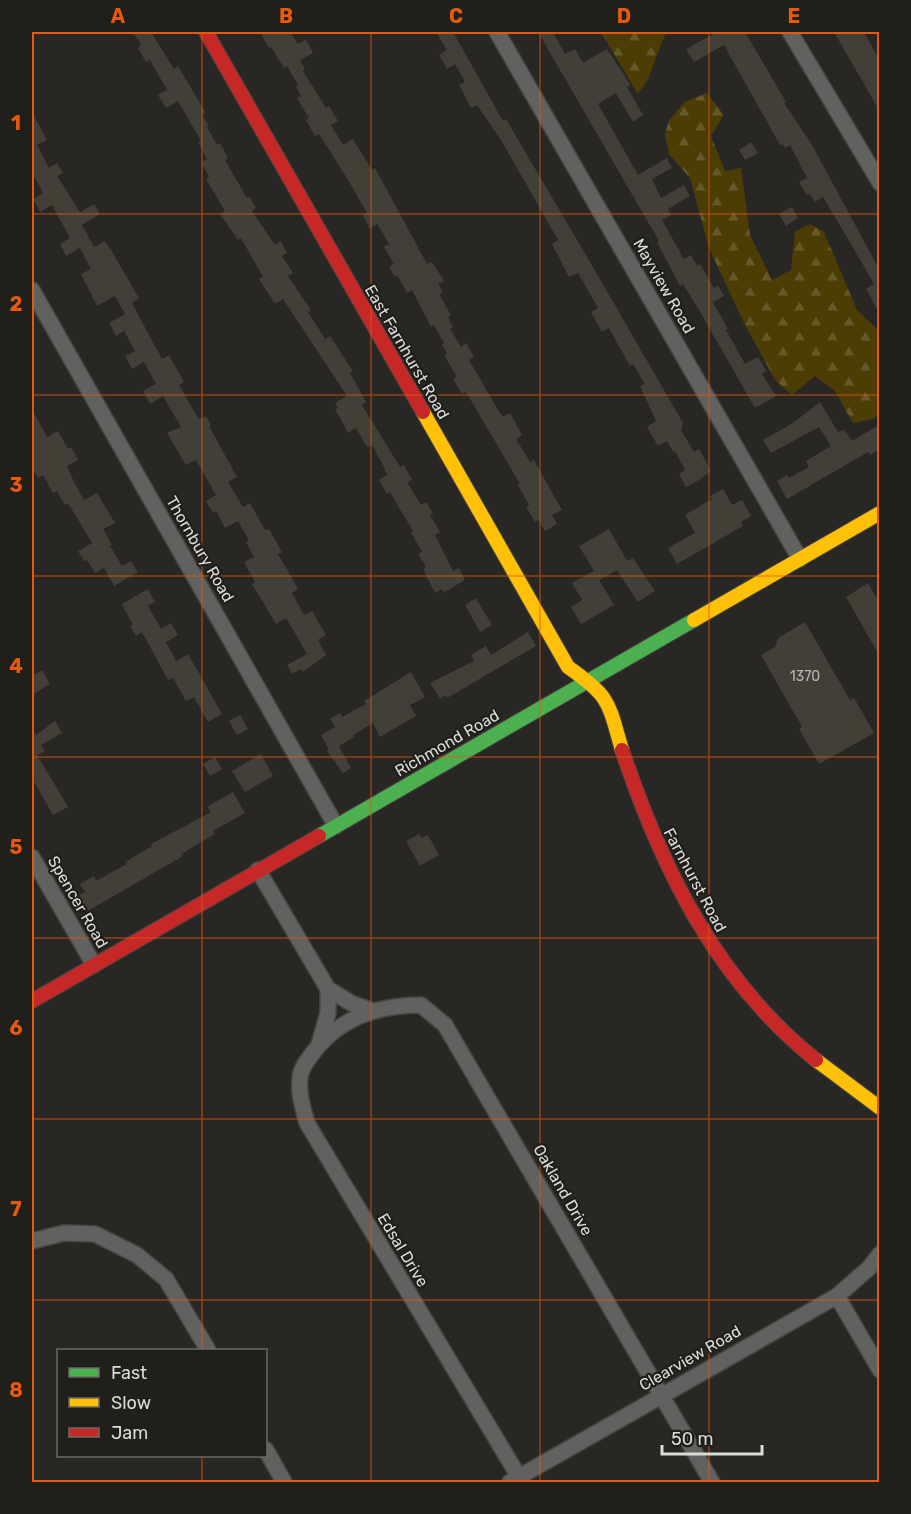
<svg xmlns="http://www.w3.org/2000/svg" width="911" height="1514" font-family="Rubik,sans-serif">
	<defs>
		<pattern id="forest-firs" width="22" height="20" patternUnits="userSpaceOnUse" patternTransform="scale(1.5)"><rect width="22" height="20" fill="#4c3d05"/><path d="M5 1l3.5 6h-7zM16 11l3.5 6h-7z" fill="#655829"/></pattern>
	</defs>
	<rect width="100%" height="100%" fill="#292724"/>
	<!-- forest -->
	<g fill="url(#forest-firs)">
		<path d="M601,32h65l-18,47 -10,15z"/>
		<path d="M707,93l17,22 -13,21 14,35 16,-3 9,67 22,45 19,-10 4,-38 15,-8 14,8 33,78 22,21v83l-6,5 -20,4 -18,-32 -20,-15 -23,19 -16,-14 -31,-56 -36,-77 -19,-70 -21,-24 -4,-20 4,-14 16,-18z"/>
	</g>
	<!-- building -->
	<g fill="#413f38">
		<path d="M133,32h18l23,37 4,-3 19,32 9,15 -4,2 7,11 -2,1 10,18 3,-2 8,15 -3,2 22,38 2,-2 7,12 -4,3 23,34 6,-4 6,12 -5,3 11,17 -5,3 23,34 -3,2 17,27 5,-3 23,35 -3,2 16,29 -4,3 38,62 4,-2 8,15 -5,2 14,23 5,-3 7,11 -3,2 10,17 -5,3 18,36 6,-3 6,12 -22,13 -1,-4 -7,4 -12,-24 3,-2 -8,-13 4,-2 -11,-20 2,-1 -23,-39 -3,2 -8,-14 8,-5 -5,-12 -10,-18 -5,2 -11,-19 -8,5 -13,-24 3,-1 -3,-5 12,-7 -64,-97 -8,5 -16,-25 4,-2 -22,-39 -3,2 -18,-26 5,-3 -19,-32 3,-2 -8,-15 6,-3 -9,-17 3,-1 -23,-40 -12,7 -8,-13 9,-5 -17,-30 -4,2 -8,-14 3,-3z"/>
		<path d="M260,32h30l8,12 8,-4 7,13 -13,7 5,9 -2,2 23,37 3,-2 9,15 -7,4 12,20 10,-6 19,31 3,-2 52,96 5,-2 12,19 -6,3 5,8 -4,2 12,21 -3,2 5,10 -3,2 11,18 5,-4 8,14 -5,3 29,50 5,7 7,-4 12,22 -6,4 14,23 4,-2 28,50 -10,5 5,9 -12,7 -7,-11 -3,2 -9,-15 3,-2 -11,-20 2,-1 -54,-92 -4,2 -9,-15 4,-2 -13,-22 3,-1 -5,-10 2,-1 -10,-18 -3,2 -19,-37 -5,3 -10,-18 -2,2 -6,-10 5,-3 -10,-17 5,-3 -12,-20 -7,5 -7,-14 4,-2 -22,-38 -26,-41 -4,2 -9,-16 3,-2 -12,-20 4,-2 -5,-9 2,-2 -11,-19 -3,2 -13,-21 -2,1z"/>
		<path d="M436,32h17l50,89 3,-2 91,155 86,149 -2,7 13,22 5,-3 12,22 -12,9 -13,7 -7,-13 6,-4 -10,-19 -2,1 -6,-11 -9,5 -11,-19 9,-6 -16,-35 5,-2 -12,-20 -3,2 -21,-38 -7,4 -11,-20 7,-4 -20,-35 -9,4 -17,-33 6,-4 -57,-100 -24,-35 -6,3 -12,-23 6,-3 -10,-18 -8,5 -8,-14 8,-5z"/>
		<path d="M538,32h15l12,22 10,-5 8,14 24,-14 17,26 6,10 -3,2 16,28 -10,7 -17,-29 -18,11 40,71 29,-17 5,10 -20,11 9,19 23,-13 6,11 -22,13 3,6 -9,5 22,39 7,-4 6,11 3,-2 14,24 4,-2 6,10 -11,6 15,27 -2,1 19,34 13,-7 8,14 -4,3 14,22 -21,12 -56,-98 -16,-26 -3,2 -23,-44 2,-1z"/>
		<path d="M717,32h28l33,56 8,14 -2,1 28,42 67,124v44l-13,-24 8,-5 -20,-35 -31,-52 -8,5 -5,-8 -3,1 -8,-13 8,-4 -17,-33 -5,3 -3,-4 -2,1 -56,-100 -30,17 -8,-13z"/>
		<path d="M834,32h30l15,27v51z"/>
		<path d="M32,112l15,28 -10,5 12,23 8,-5 6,10 -6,3 23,36 14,-8 6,10 -18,11 12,22 11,-6 6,9 28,48 -7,5 30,56 7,-4 15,27 -5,3 13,23 7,11 7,-3 5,9 -2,1 28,51 -9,5 15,25 7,-4 15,27 4,-1 13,23 -4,2 20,35 -6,4 12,22 8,-4 14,24 -8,5 8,15 -23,17 -2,-3 -9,5 -5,-9 20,-11 -21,-36 -10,6 -24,-40 3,-2 -11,-20 10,-5 -8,-15 3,-2 -11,-19 -13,7 -9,-17 -3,2 -7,-12 10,-6 -20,-35 -10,5 -19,-32 14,-6 -18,-31 -13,8 -7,-13 13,-7 -12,-22 -12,7 -7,-13 10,-5 -11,-20 -8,5 -7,-13 16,-9 -10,-18 -18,10 -16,-32 10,-5 -11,-21 -14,8 -6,-12 10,-6 -18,-33 -12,7 -7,-13 10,-6 -11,-21z"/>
		<path d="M751,142l7,11 -13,7 -6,-10z"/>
		<path d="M792,207l6,11 -12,8 -7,-12z"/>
		<path d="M820,402l18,30 6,-2 8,11 27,-16v24l-9,6 -2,-3 -81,47 -10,-18 10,-6 2,3 20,-11 -3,-6 25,-15 -12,-19 -48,26 -8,-13 30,-17z"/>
		<path d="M32,409l15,28 11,-6 10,18 3,-2 7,13 -11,6 7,16 10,18 13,-7 18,30 -12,6 9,16 -2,1 12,20 9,-5 7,11 -24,14 -10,-18 -9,5 -8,-13 -3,1 -6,-10 14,-8 -24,-40 -3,2 -8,-14 -4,2 -10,-18 -5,3 -6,-11z"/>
		<path d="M723,489l9,16 10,-5 9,16 -10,6 2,4 -66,38 -9,-16 27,-15 -10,-18 27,-16 -2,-3z"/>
		<path d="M609,529l18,32 6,-3 22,33 -17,11 -21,-32 -18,10 15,25 -33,19 -10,-17 11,-7 -10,-17 22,-12 -15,-25z"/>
		<path d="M868,583l11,19v53l-33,-58z"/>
		<path d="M148,589l7,13 -7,4 13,23 10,-6 7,12 -12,7 10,19 12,-7 34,60 -14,8 -14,-25 -8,4 -13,-23 -5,2 -26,-48 -6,4 -6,-10 3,-1 -11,-21z"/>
		<path d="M476,598l16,27 -12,7 -15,-27z"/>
		<path d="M805,622l45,78 4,-2 20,35 -55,31 -20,-35 3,-2 -41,-72 14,-8 3,-9z"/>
		<path d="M528,632l8,14 -89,52 -1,-3 -6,4 -10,-16 44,-22 -3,-6 15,-9 5,9z"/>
		<path d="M42,670l8,14 -18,11v-19z"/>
		<path d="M411,672l14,25 -15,8 6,11 -36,21 -7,-14 -20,12 1,2 -15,9 12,22 -8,5 -16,-22 2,-1 -8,-15 14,-8 -5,-8 10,-6 2,4 24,-13 -2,-3z"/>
		<path d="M240,715l8,14 -11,6 -8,-14z"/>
		<path d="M55,721l7,12 -21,12 4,6 -8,4 31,52 -15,8 -21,-37v-50l4,7z"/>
		<path d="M261,754l12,22 -28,16 -13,-21z"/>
		<path d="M215,757l7,12 -12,7 -7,-12z"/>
		<path d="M233,792l12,21 -32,18 2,3 -34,20 2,2 -97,56 -9,-15 8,-5 -5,-8 14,-8 2,5 31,-17 -2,-2 27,-16 -1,-2 60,-32 -4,-5z"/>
		<path d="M419,834l3,4 6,-3 11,20 -19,11 -14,-25z"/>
	</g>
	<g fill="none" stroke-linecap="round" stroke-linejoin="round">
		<!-- street casing -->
		<g stroke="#464442" stroke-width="18">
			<g id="street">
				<path d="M497,32l303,527"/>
				<path d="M790,32l90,151"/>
				<path d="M32,290l304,536"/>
				<path d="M32,857l62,108"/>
				<path d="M258,870l70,119 23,14 22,8"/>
				<path d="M319,1044l9,-31v-24"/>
				<path d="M32,1241l32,-8 31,1 42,21 29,24 42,71"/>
				<path d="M837,1296l43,74"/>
				<path d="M266,1450l18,32"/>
				<path d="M510,1482l327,-186 32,-28 11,-14"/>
				<path d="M522,1482l-215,-359c-4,-15 -9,-30 -7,-45 0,-9 8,-18 12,-24 26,-36 67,-49 109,-49l24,20 267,457"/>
			</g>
		</g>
		<!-- fast casing -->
		<g stroke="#464442" stroke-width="16">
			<path id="fast" d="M319,836l375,-216"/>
		</g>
		<!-- slow casing -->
		<g stroke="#464442" stroke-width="16">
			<g id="slow">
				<path d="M423,412l145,255c43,30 40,35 54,83"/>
				<path d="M694,620l186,-107"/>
				<path d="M816,1060l64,48"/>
			</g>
		</g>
		<!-- jam casing -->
		<g stroke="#464442" stroke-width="16">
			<g id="jam">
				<path d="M206,32l217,380"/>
				<path d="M622,750c40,119 94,230 194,310"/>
				<path d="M32,1001l287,-165"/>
			</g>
		</g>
		<!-- street -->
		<use href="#street" stroke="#61615f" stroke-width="15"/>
		<!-- fast -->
		<use href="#fast" stroke="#4caf50" stroke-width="14"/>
		<!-- slow -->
		<use href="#slow" stroke="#ffc107" stroke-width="14"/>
		<!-- jam -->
		<use href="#jam" stroke="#c62828" stroke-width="14"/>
	</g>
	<!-- grid -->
	<path fill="none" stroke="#e8590c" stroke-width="1.5" stroke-opacity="0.55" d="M202,32v1318M371,32v1450M540,32v1450M709,32v1450M32,214h848M32,395h848M32,576h848M32,757h848M32,938h848M32,1119h848M32,1300h848M202,1456v26"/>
	<g text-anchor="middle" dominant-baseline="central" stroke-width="4.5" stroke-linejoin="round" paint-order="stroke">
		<!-- number labels -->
		<g font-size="14" fill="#b5b4b0">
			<text x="805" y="676">1370</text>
		</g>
		<!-- street labels -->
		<g font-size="16" fill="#dcdbd8" stroke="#201f1a">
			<text transform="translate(664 286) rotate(60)">Mayview Road</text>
			<text transform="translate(407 352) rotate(60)">East Farnhurst Road</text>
			<text transform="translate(200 549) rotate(60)">Thornbury Road</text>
			<text transform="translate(447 743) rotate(-30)">Richmond Road</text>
			<text transform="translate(695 880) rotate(62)">Farnhurst Road</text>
			<text transform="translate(78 902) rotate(60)">Spencer Road</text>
			<text transform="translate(563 1190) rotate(60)">Oakland Drive</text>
			<text transform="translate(403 1250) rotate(59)">Edsal Drive</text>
			<text transform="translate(690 1358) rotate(-30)">Clearview Road</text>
		</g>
	</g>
	<!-- border -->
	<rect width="911" height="1514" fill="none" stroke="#201f1a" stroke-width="66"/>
	<!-- legend -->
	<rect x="57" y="1349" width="210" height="108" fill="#201f1a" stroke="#6b6a66" stroke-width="1.5"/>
	<rect x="69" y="1368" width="30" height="9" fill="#4caf50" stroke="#6b6a66" stroke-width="1.5"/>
	<text x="111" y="1379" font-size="18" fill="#dcdbd8">Fast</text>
	<rect x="69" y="1398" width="30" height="9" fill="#ffc107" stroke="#6b6a66" stroke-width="1.5"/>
	<text x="111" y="1409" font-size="18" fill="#dcdbd8">Slow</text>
	<rect x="69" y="1428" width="30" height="9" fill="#c62828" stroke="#6b6a66" stroke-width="1.5"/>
	<text x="111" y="1439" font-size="18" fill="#dcdbd8">Jam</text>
	<!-- scale -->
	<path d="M662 1445v9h100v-9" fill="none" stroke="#dcdbd8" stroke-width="3"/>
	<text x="671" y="1445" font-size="18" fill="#dcdbd8" stroke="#201f1a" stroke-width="4.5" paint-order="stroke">50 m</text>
	<rect x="33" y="33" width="845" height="1448" fill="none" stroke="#e8590c" stroke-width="2"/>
	<g font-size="20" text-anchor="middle" font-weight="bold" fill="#e8590c">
		<text x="118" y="23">A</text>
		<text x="286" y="23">B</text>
		<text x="456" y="23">C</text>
		<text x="624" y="23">D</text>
		<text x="794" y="23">E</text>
		<text x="16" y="130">1</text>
		<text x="16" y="311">2</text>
		<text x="16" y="492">3</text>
		<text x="16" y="673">4</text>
		<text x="16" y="854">5</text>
		<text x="16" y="1035">6</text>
		<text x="16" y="1216">7</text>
		<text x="16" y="1397">8</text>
	</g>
</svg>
